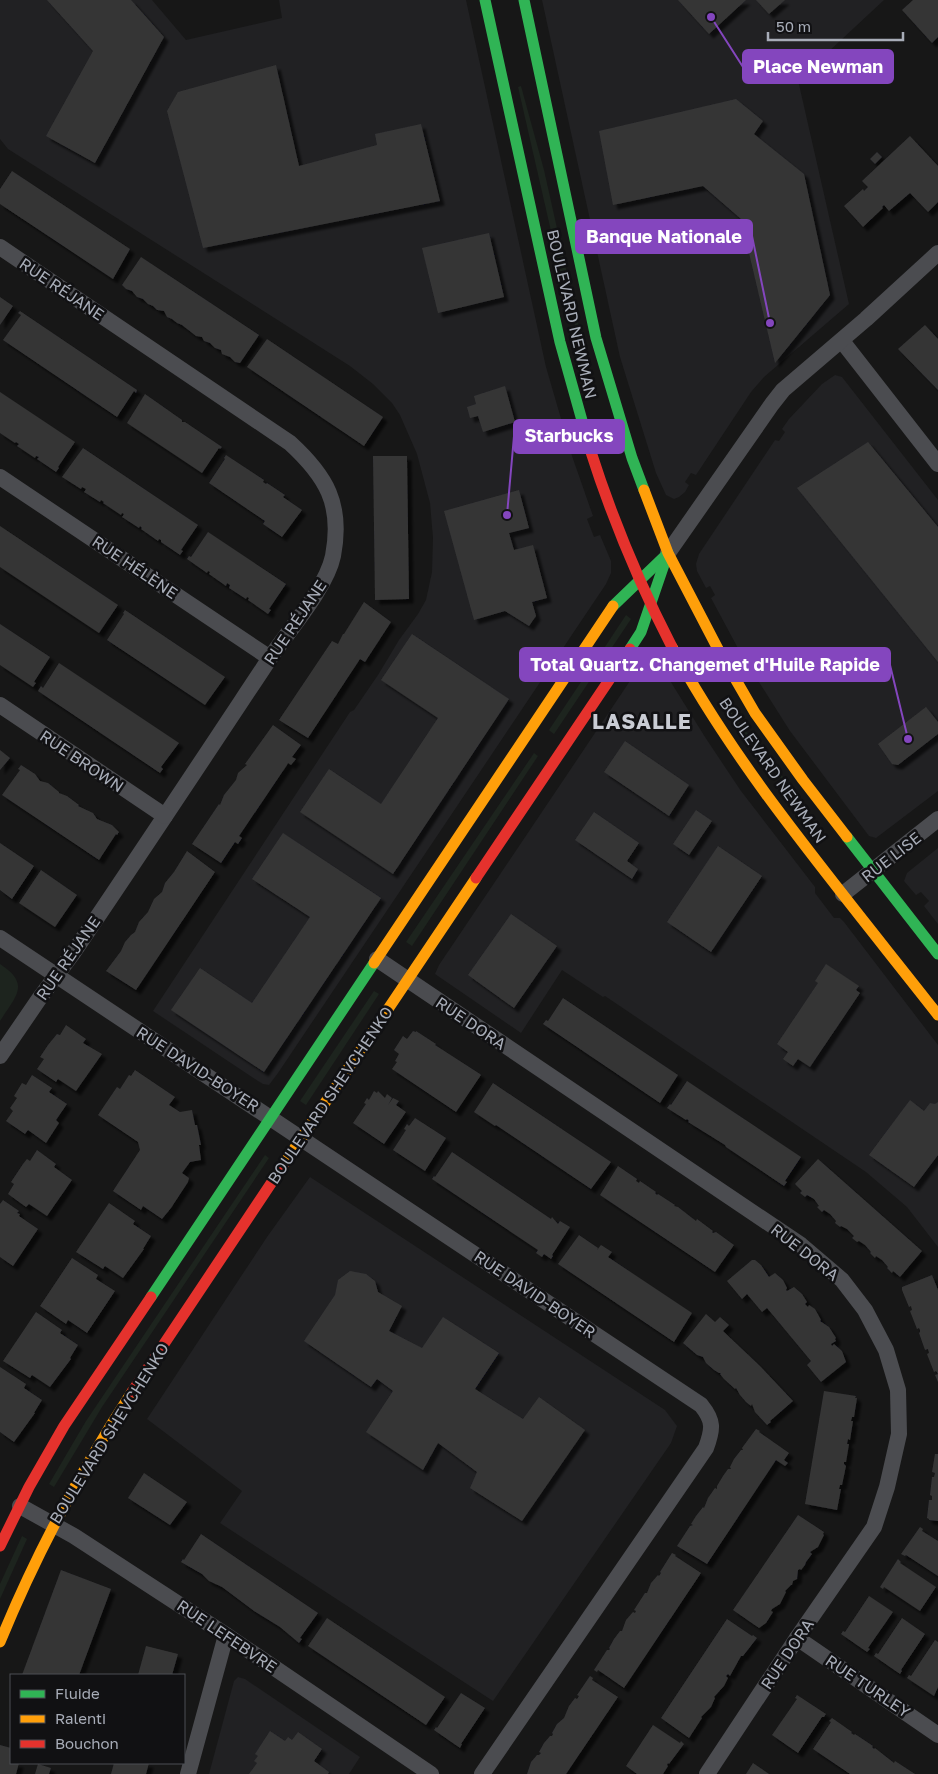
<svg xmlns="http://www.w3.org/2000/svg" width="938" height="1774" font-family="'Golos Text',sans-serif">
	<defs>
		<filter id="shadow"><feDropShadow dx="4.5" dy="4.5" stdDeviation="1" flood-color="#0009"/></filter>
	</defs>
	<rect width="100%" height="100%" fill="#171717"/>
	<!-- built -->
	<g fill="#212123">
		<path d="M0,0h152l34,40 96,-22 -3,-18h187l80,367 25,86 22,63 -6,3 7,18 6,-2 11,26v12l-5,11 -328,489 -9,12 -6,-1 -5,-3 -105,-70 197,-299 4,-2 24,-35 21,-35 19,-26 8,-14 6,-28 1,-34 -3,-35 -13,-49 -17,-39 -8,-12 -19,-19 -23,-18 -342,-217 -8,-10z"/>
		<path d="M542,0h342l-86,80 51,224 -85,73 -13,15 -55,83 -5,-2 -6,9 4,3 -4,7 -6,5 -5,2 -8,-4 -10,-22 -36,-116z"/>
		<path d="M835,375l7,2 96,123v291l-62,47 -7,-2 -79,-105 -50,-79 -29,-54 4,-3 -5,-9 -4,2 -9,-17 -1,-7 3,-10 76,-114 4,1 6,-9 -3,-3 7,-10 33,-35z"/>
		<path d="M652,665l12,6 41,66 36,54 74,96v6l19,25h6l4,4 94,123v202l-31,-40 -41,-35 -261,-176 -2,1 -41,-27 -41,63 -86,-59 4,-9 195,-290 4,-5 7,-4z"/>
		<path d="M938,848v76l-14,-18 5,-5 -8,-9 -5,3 -12,-14 3,-8z"/>
		<path d="M310,1177l355,233 12,16 -6,17 -178,258 -273,-178 22,-32 -95,-72 120,-182z"/>
		<path d="M238,1677l7,2 115,78 -11,17h-140l25,-93z"/>
	</g>
	<!-- green -->
	<g fill="#1d241e">
		<path d="M521,86l23,84 35,157 -3,1 -9,-27 -49,-214z"/>
		<path d="M626,615l5,4 -77,115 -4,-3 -1,-1 36,-54h3l1,-5z"/>
		<path d="M725,704l45,58 20,23 -2,1 -35,-37 -31,-44z"/>
		<path d="M534,753l4,3 -126,190 -6,-4z"/>
		<path d="M0,964c31,20 16,32 0,57z"/>
		<path d="M374,991l5,3 -73,111 -6,-4z"/>
		<path d="M265,1155l4,3 -167,249 -48,80 -5,-3 37,-63z"/>
		<path d="M22,1536l5,3 -27,60v-15z"/>
	</g>
	<!-- building -->
	<g fill="#353536" filter="url(#shadow)">
		<path d="M47,0h84l33,37 -69,126 -49,-27 47,-85z"/>
		<path d="M678,0h68l-37,34z"/>
		<path d="M756,0h29l-16,14z"/>
		<path d="M913,0h25v37l-6,6 -30,-33z"/>
		<path d="M276,65l23,101 78,-21 -2,-11 46,-10 19,77 -237,47 -36,-137 11,-19z"/>
		<path d="M736,99l27,22 -9,13 50,40 26,121 -55,68 -34,-144 -38,-33 -90,19 -14,-74z"/>
		<path d="M910,136l28,30v36l-10,10 -18,-19 -21,18 -5,-6 -2,2 1,1 -20,19 -19,-21 19,-17 1,2 4,-4 -6,-6z"/>
		<path d="M877,152l5,5 -7,7 -5,-5z"/>
		<path d="M12,171l118,78 -17,30 -113,-75v-15z"/>
		<path d="M489,233l15,64 -66,16 -16,-65z"/>
		<path d="M141,257l118,78 -19,28 -5,-1 -5,-5 -8,-3 -1,-4 -6,-2 -5,-5 -6,-2 -2,-4 -6,-1 -14,-11 -5,-2 -5,-4 -5,-2 -3,-6 -7,-1 -4,-4 -5,-2 -5,-5 -6,-2 -5,-6 -6,-2 -4,-4z"/>
		<path d="M0,297l13,9 -13,19z"/>
		<path d="M20,311l117,79 -1,3 -2,-2 -17,26 -114,-77 18,-25 -3,-2z"/>
		<path d="M925,325l13,14v51l-40,-41z"/>
		<path d="M267,339l116,78 -19,29 -117,-79z"/>
		<path d="M505,386l10,36 -32,10 -5,-16 -8,2 -3,-11 9,-3 -2,-8z"/>
		<path d="M0,392l75,50 -17,25 1,1 -3,4 -19,-13 2,-2 -3,-1 -1,2 -18,-12 2,-2 -3,-2 -1,1 -15,-10z"/>
		<path d="M145,394l37,26v2h3l37,25 -2,2 -1,-1 -17,25 -75,-50z"/>
		<path d="M868,442l70,85v135l-141,-174z"/>
		<path d="M83,448l115,77 -17,25 2,1 -3,4 -19,-13v-2l-2,-1 -1,2 -17,-12 1,-1 -2,-2 -1,2 -17,-11 2,-3 -2,-1 -1,2 -18,-12 1,-1 -3,-2 -1,2 -16,-10 2,-3 -4,-2 -1,2 -19,-12z"/>
		<path d="M226,455l38,25 -1,2 3,2 1,-1 18,12 -2,2 19,13 -20,27 -19,-13 2,-3 -56,-38 16,-24 -1,-1z"/>
		<path d="M373,456h34l2,143 -34,1z"/>
		<path d="M519,490l10,38 -20,5 5,17 19,-5 14,53 -15,4 4,14 -7,10 -24,-15 -31,9 -30,-109z"/>
		<path d="M0,526l118,79 -19,28 -99,-66z"/>
		<path d="M208,532l78,52 -17,25 2,1 -3,4 -20,-14 1,-2 -2,-1 -1,2 -17,-11 1,-3 -3,-2 -1,3 -17,-12 1,-2 -2,-1 -1,2 -20,-14 2,-3 2,1z"/>
		<path d="M364,602l27,20 -26,40 -5,-3 -52,79 -29,-18 53,-79 6,3 5,-10h1z"/>
		<path d="M125,610l100,67 -20,28 -98,-65 17,-26 -1,-1z"/>
		<path d="M0,624l50,33 -16,25 2,1 -3,4 -33,-22z"/>
		<path d="M412,634l97,65 -116,175 -93,-62 29,-43 52,35 57,-86 -57,-38z"/>
		<path d="M59,663l120,80 -18,24 2,2 -3,4 -122,-82 3,-5 2,2z"/>
		<path d="M926,707l12,15v12l-40,31 -6,-1 -14,-20z"/>
		<path d="M273,725l28,20 -9,12 4,2 -5,6 -3,-2 -1,2 -48,71 3,2 -4,6 -3,-2 -14,21 -29,-19 27,-40 1,1 4,-10 12,-15 2,-7 9,-8 -2,-1z"/>
		<path d="M625,741l64,44 -20,31 -65,-44z"/>
		<path d="M0,750l10,8 -10,12z"/>
		<path d="M21,765l14,9 5,7 8,2 11,9v1l8,3 12,9 -1,1 15,7 4,6 15,6 7,7 -2,3 -1,-1 -17,26 -97,-65 18,-25 -2,-1z"/>
		<path d="M696,810l16,11 -23,34 -16,-11z"/>
		<path d="M594,812l45,31 -12,18 11,8 -6,10 -57,-39z"/>
		<path d="M283,833l98,65 -117,174 -93,-62 29,-42 52,35 58,-86 -58,-38z"/>
		<path d="M0,843l34,23 -22,33 -12,-9z"/>
		<path d="M718,846l44,30 -51,76 -44,-30z"/>
		<path d="M187,851l28,21 -79,118 -30,-19 15,-20 1,1 -1,-1 4,-9 6,-7 4,-3 4,-10 9,-10 6,-13 8,-7 3,-9 9,-11z"/>
		<path d="M41,870l36,25 -22,32 -36,-24z"/>
		<path d="M511,914l46,32 -43,62 -46,-33z"/>
		<path d="M826,964l33,22 -3,4 4,3 -50,74 -12,-8 -5,7 -10,-7 5,-7 -11,-8 41,-61 -3,-2z"/>
		<path d="M563,998l115,77 -18,28 -117,-79 3,-4 2,1z"/>
		<path d="M66,1025l20,14 -3,4 19,11 -26,37 -18,-12 -2,3 -19,-13 7,-10 -4,-2 8,-12 9,-11 3,1z"/>
		<path d="M413,1031l3,1v-1l20,13 -1,1 45,29 1,1 -25,37 -64,-43 5,-7 -2,-1 4,-7 -5,-4 9,-14 4,3z"/>
		<path d="M135,1070l40,27 -6,8 11,7 12,-2 3,15h2l4,20h-2l2,15 -11,2 -8,11 7,5 -1,4 -17,26 -9,11 -19,-13 -2,4 -28,-19 27,-41 -2,-8 -40,-27 19,-28 3,2 9,-14 2,1z"/>
		<path d="M32,1075l20,13 -3,4 18,12 -11,16 3,3 -13,20 -18,-13 -3,4 -19,-13 7,-10 -3,-3 7,-10 -3,-2 8,-13 4,2z"/>
		<path d="M687,1081l114,76 -16,24 2,1 -3,4 -58,-39 -1,-2 -37,-23 1,-1 -2,-2 -1,1 -19,-12 3,-4 1,1z"/>
		<path d="M493,1083l118,79 -20,27 -95,-64 -1,1 -21,-14z"/>
		<path d="M374,1091l3,2 1,-2 7,7 2,-4 5,4 -4,7 5,-7 6,3 -3,4 10,7 -22,32 -31,-21 13,-19 -2,-1 3,-5 2,2z"/>
		<path d="M910,1100l14,11 6,-8 5,1 3,-2v53l-24,32 -45,-32z"/>
		<path d="M415,1118l31,20 -21,33 -32,-21 13,-20 -2,-1 3,-5 2,2z"/>
		<path d="M37,1150l19,14 -2,3 18,13 -25,36 -18,-12 -3,3 -18,-13 6,-10 -3,-2 12,-18 4,-5 3,2z"/>
		<path d="M452,1152l99,67 1,-2 6,7 2,-3 10,6 -18,28 1,1 -2,3 -7,-5 -2,3 -6,-4 2,-3 -106,-71 2,-3 1,1z"/>
		<path d="M818,1159l104,92 -22,26 -7,-6 -1,2 -5,-5 1,-1 -6,-7 -6,-4 -1,2 -5,-5 1,-1 -6,-7 -6,-4 -2,1 -5,-4 2,-2 -7,-7 -6,-3 -1,1 -5,-4 1,-2 -6,-7 -6,-4 -2,2 -5,-5 2,-1 -5,-7 -7,-4 -2,2 -5,-4 2,-2 -7,-7z"/>
		<path d="M618,1166l19,13 -1,2 3,2 1,-2 16,11 -1,1 2,2 1,-1 17,11 -1,1 4,1 18,14 1,-2 16,12 -1,1 1,1 3,-1 18,13 -19,27 -115,-77z"/>
		<path d="M3,1200l16,11 -2,2 3,1 -1,2 19,13 -25,37 -13,-9v-53z"/>
		<path d="M109,1203l26,18 -2,3 18,12 -8,13h1l-21,29 -18,-12 -2,3 -27,-17z"/>
		<path d="M579,1235l19,13 -1,2 4,-5 11,7 -4,5 84,56 -18,29 -116,-78z"/>
		<path d="M72,1258l26,17 -2,4 19,12 -28,42 -19,-13 -2,4 -26,-18z"/>
		<path d="M752,1260h3l6,5 8,12 6,-4 8,7 4,8 -1,2 1,1 7,-4 8,7 5,8 -2,2 3,3 1,-2 6,4 6,11 -1,1 9,6 7,11 -1,1 1,2 -5,3 1,2 2,-2 8,7 4,11 -25,20 -14,-17 4,-4 -44,-53 -5,4 -15,-18 -5,5 -15,-18z"/>
		<path d="M350,1271l16,3 9,7 3,11 24,14 -13,25 33,17 21,-31 56,36 -24,36 48,30 16,-22 46,33 -63,91 -52,-33 7,-16 -39,-29 -15,27 -57,-38 27,-41 -16,-12 -6,8 -67,-46 31,-46 3,-15z"/>
		<path d="M932,1275l6,15v92l-3,-7 3,-1 -2,-3 -2,1 -7,-18 2,-1 -1,-4 -3,1 -6,-17 1,-1v-2l-1,-2 -2,1 -7,-18 2,-1 -1,-4 -2,1 -7,-17v-3z"/>
		<path d="M36,1312l26,18 -2,3 18,12 -8,13 1,1 -21,28 -18,-12 -2,3 -27,-17z"/>
		<path d="M706,1314l9,8 5,-5 9,8 -6,6 37,35 33,35 -23,20 1,1 -4,3 -12,-13 -3,-8 -1,2 -5,-4 -6,-7 -4,-7 -1,1 -11,-10 -4,-5 1,-1h-2l-5,-3 -8,-7 -3,-6 -6,-2 -14,-12z"/>
		<path d="M0,1367l26,17 -2,4 18,12 -8,13h1l-21,29 -14,-10z"/>
		<path d="M824,1391l32,5 -1,2h2l-3,19h-2l-1,4h2l-3,19 -2,-1 -1,5h2l-3,18h-2v2l2,2 -4,19h-2l-1,4h2l-4,21 -32,-6z"/>
		<path d="M756,1429l4,2 -1,1 30,21 -5,7 4,3 -3,3 -9,-6 -69,104 -30,-18 13,-20 3,-1 -2,-1 5,-8 7,-9 1,1 4,-10 7,-10 2,1v-3l6,-10 5,-7h3l-1,-2 4,-8 7,-9h2l-1,-2z"/>
		<path d="M935,1454h3v67l-9,-1v-1l-2,-1 2,-18h3v-4l-2,-1 2,-18h2l1,-4 -3,-1z"/>
		<path d="M144,1473l43,29 -17,23 -42,-27z"/>
		<path d="M798,1515l26,17 -1,2 1,1 -6,12 -8,5 2,2 -6,8 -1,3 -4,5 -1,-1 -2,1 -1,9 -4,2 -1,4h-1l-6,6 1,1 -6,12 -8,5 -1,2 2,1 -7,11 -7,5 -26,-18z"/>
		<path d="M920,1527l3,2 -1,2 16,10v35l-32,-21 -1,1 -4,-2z"/>
		<path d="M201,1534l117,79 -18,25 2,1 -3,4 -19,-16 -26,-16 -32,-24 -13,-6 -7,-7 -21,-12 2,-3 1,1z"/>
		<path d="M672,1553l4,2 -1,1 26,17 -77,115 -26,-18 -1,2 -3,-2 13,-20h2l1,-1 -1,-1 5,-9 6,-8h2l4,-11 7,-8 2,1 1,-2 -2,-1 11,-17h2l4,-10 7,-8 1,1 2,-3 -1,-1z"/>
		<path d="M898,1559l3,3 -1,1 36,24 -16,24 -36,-24 -1,2 -3,-2z"/>
		<path d="M61,1570l50,19 -32,86h-57z"/>
		<path d="M869,1596l24,16 -25,36 2,1 -3,3 -26,-18 2,-3 2,1z"/>
		<path d="M327,1618l118,79 -19,28 -118,-79z"/>
		<path d="M902,1618l23,16 -24,36 1,1 -2,3 -26,-18 2,-3 2,1z"/>
		<path d="M727,1619l25,17 1,-1 4,3 -14,18h-2l-11,20 -2,-2 -2,2 2,2 -4,8 -10,11 1,1 -4,9 -10,10 1,1 -13,20 -28,-20z"/>
		<path d="M935,1640l3,2v45l-4,9 -27,-18 2,-3 2,1z"/>
		<path d="M146,1646l32,8 -6,21h-34z"/>
		<path d="M590,1676l3,2 -1,2 26,17 -52,77h-39l4,-12 6,-7h2l2,-2 -2,-1 5,-9 6,-7h2l1,-2 -1,-1 5,-9 7,-6 5,-12 6,-8 2,1 2,-3 -2,-1z"/>
		<path d="M461,1693l24,15 -24,36h1l-2,4 -26,-18 2,-3 1,1z"/>
		<path d="M797,1695l29,19 -2,3h-2l-24,36 -26,-18 25,-36 -2,-1z"/>
		<path d="M832,1718l20,14 -1,1 3,2 1,-1 18,12 -1,1 2,2 1,-1 19,15 1,-2 20,13h-65l-37,-25 18,-27 -2,-1z"/>
		<path d="M653,1725l27,18 1,-2 3,3 -15,20 -1,-1 -1,2 1,1 -5,8h-26l-11,-8z"/>
		<path d="M270,1731l15,10 3,-4 4,3 6,-8 24,17 -8,12 15,11 -1,2h-79l8,-11 -3,-2 4,-5 -3,-2z"/>
		<path d="M0,1745l11,3v15h8l-3,11h-16z"/>
		<path d="M114,1763h35l-3,11h-35z"/>
		<path d="M753,1763l16,11h-23z"/>
		<path d="M38,1764l13,4 -2,6h-14z"/>
	</g>
	<g fill="none" stroke-linecap="round" stroke-linejoin="round">
		<!-- street -->
		<g stroke="#4b4c50" stroke-width="16">
			<path d="M0,247l290,196c36,33 53,61 43,113 -7,33 -46,76 -65,105 -65,98 -129,195 -195,292l-34,46 -39,57"/>
			<path d="M842,341l96,123"/>
			<path d="M0,477l270,181"/>
			<path d="M668,553l104,-149 11,-14 83,-71 72,-66"/>
			<path d="M0,705l165,111"/>
			<path d="M843,894l95,-75"/>
			<path d="M0,938l701,467c13,16 12,24 5,43l-224,326"/>
			<path d="M377,959l424,286 41,35 23,30 21,40 12,40 1,44 -12,53 -13,40 -77,111 -90,136"/>
			<path d="M20,1506l54,30 152,99 205,139"/>
			<path d="M797,1638l141,97"/>
			<path d="M188,1774l38,-139"/>
		</g>
		<!-- fast -->
		<g stroke="#30b455" stroke-width="11">
			<path d="M485,0l75,342 30,107"/>
			<path d="M524,0l72,338 36,120 12,32"/>
			<path d="M613,606l52,-50"/>
			<path d="M630,649l11,-17 27,-79"/>
			<path d="M847,837l91,117"/>
			<path d="M151,1297l223,-334"/>
		</g>
		<!-- slow -->
		<g stroke="#ff9f0a" stroke-width="11">
			<path d="M644,490l24,63 50,96 37,64 48,67 44,57"/>
			<path d="M672,647c27,51 60,100 94,147 55,75 114,147 172,221"/>
			<path d="M622,659c21,-6 37,-5 58,1"/>
			<path d="M374,963l239,-357"/>
			<path d="M284,1164l192,-286"/>
			<path d="M0,1642c36,-88 80,-170 132,-250"/>
		</g>
		<!-- jam -->
		<g stroke="#e5322d" stroke-width="11">
			<path d="M590,449c22,69 49,134 82,198"/>
			<path d="M476,878l154,-229"/>
			<path d="M132,1392l152,-228"/>
			<path d="M0,1546l29,-59 35,-61 87,-129"/>
		</g>
	</g>
	<g text-anchor="middle" dominant-baseline="central" stroke-width="5" stroke-linejoin="round" paint-order="stroke">
		<!-- street labels -->
		<g font-size="16" fill="#a8adb8" stroke="#111113">
			<text transform="translate(62 289) rotate(34)">RUE RÉJANE</text>
			<text transform="translate(572 314) rotate(77)">BOULEVARD NEWMAN</text>
			<text transform="translate(135 567) rotate(34)">RUE HÉLÈNE</text>
			<text transform="translate(295 622) rotate(-56)">RUE RÉJANE</text>
			<text transform="translate(82 761) rotate(34)">RUE BROWN</text>
			<text transform="translate(773 770) rotate(55)">BOULEVARD NEWMAN</text>
			<text transform="translate(891 857) rotate(-38)">RUE LISE</text>
			<text transform="translate(68 958) rotate(-55)">RUE RÉJANE</text>
			<text transform="translate(471 1023) rotate(34)">RUE DORA</text>
			<text transform="translate(198 1069) rotate(33)">RUE DAVID-BOYER</text>
			<text transform="translate(330 1095) rotate(-56)">BOULEVARD SHEVCHENKO</text>
			<text transform="translate(805 1252) rotate(38)">RUE DORA</text>
			<text transform="translate(535 1294) rotate(34)">RUE DAVID-BOYER</text>
			<text transform="translate(109 1433) rotate(-58)">BOULEVARD SHEVCHENKO</text>
			<text transform="translate(227 1636) rotate(34)">RUE LEFEBVRE</text>
			<text transform="translate(787 1654) rotate(-56)">RUE DORA</text>
			<text transform="translate(868 1686) rotate(34)">RUE TURLEY</text>
		</g>
		<!-- district labels -->
		<g font-size="21" font-weight="bold" letter-spacing="1" fill="#c9ccd4" stroke="#111113">
			<text x="642" y="721">LASALLE</text>
		</g>
	</g>
	<!-- callouts -->
	<path fill="none" stroke="#8446be" stroke-width="2" d="M711 17L743 67M770 323L752 236M507 515L514 436M908 739L890 665"/>
	<g fill="#8446be" stroke="#111113" stroke-width="2">
		<circle cx="711" cy="17" r="5"/>
		<circle cx="770" cy="323" r="5"/>
		<circle cx="507" cy="515" r="5"/>
		<circle cx="908" cy="739" r="5"/>
	</g>
	<g fill="#8446be" stroke="#8446be" stroke-width="2">
		<rect x="743" y="50" width="150" height="33" rx="5"/>
		<rect x="576" y="220" width="176" height="33" rx="5"/>
		<rect x="514" y="420" width="110" height="33" rx="5"/>
		<rect x="520" y="648" width="370" height="33" rx="5"/>
	</g>
	<g font-size="18" text-anchor="middle" font-weight="bold" fill="#fff">
		<text x="818" y="73">Place Newman</text>
		<text x="664" y="243">Banque Nationale</text>
		<text x="569" y="442">Starbucks</text>
		<text x="705" y="671">Total Quartz. Changemet d'Huile Rapide</text>
	</g>
	<!-- legend -->
	<rect x="10" y="1674" width="175" height="90" fill="#111113" stroke="#4d4f55"/>
	<rect x="20" y="1690" width="25" height="8" fill="#30b455" stroke="#4d4f55"/>
	<text x="55" y="1699" font-size="15" fill="#a8adb8">Fluide</text>
	<rect x="20" y="1715" width="25" height="8" fill="#ff9f0a" stroke="#4d4f55"/>
	<text x="55" y="1724" font-size="15" fill="#a8adb8">Ralenti</text>
	<rect x="20" y="1740" width="25" height="8" fill="#e5322d" stroke="#4d4f55"/>
	<text x="55" y="1749" font-size="15" fill="#a8adb8">Bouchon</text>
	<!-- scale -->
	<path d="M768 32v8h135v-8" fill="none" stroke="#a8adb8" stroke-width="2.5"/>
	<text x="776" y="32" font-size="15" fill="#a8adb8" stroke="#111113" stroke-width="4" paint-order="stroke">50 m</text>
</svg>
